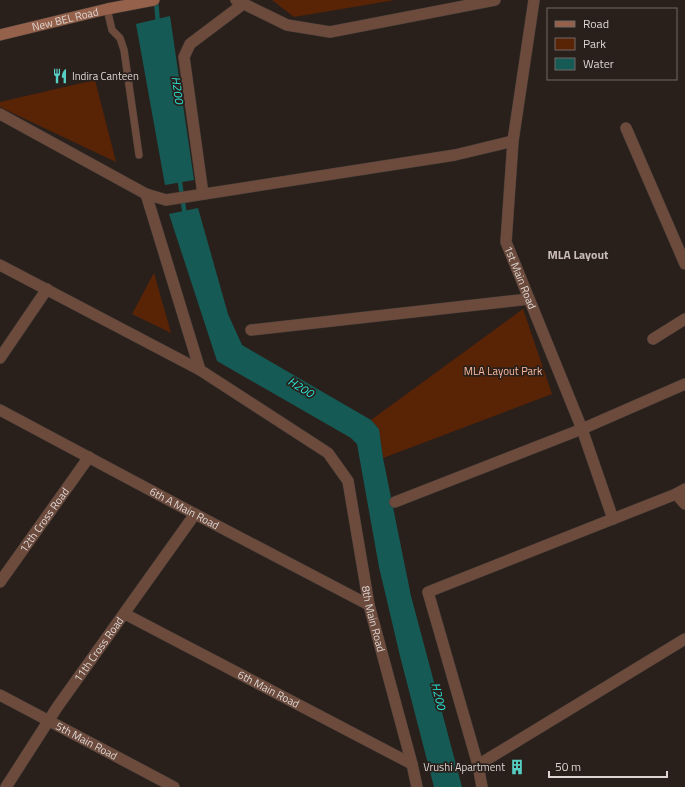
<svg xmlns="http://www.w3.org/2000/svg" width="685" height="787" font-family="'Titillium Web',sans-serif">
	<rect width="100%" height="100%" fill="#2a201b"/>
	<!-- green -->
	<g fill="#592306">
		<path d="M272,0h123l-101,17z"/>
		<path d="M95,80l21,82 -116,-55v-5z"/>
		<path d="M154,273l17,60 -39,-19z"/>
		<path d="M523,309l29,85 -169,64 -4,-29 -8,-9z"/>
	</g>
	<!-- water -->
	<g fill="#155a55">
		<path d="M170,16l24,164 -29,5 -29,-161z"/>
		<path d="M198,208l30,106 14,31 129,75 8,9 4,29 28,138 51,191h-28l-34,-131 -21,-89 -22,-123 -6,-6 -134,-77 -48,-147z"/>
	</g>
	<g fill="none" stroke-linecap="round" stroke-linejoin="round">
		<!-- stream -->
		<g stroke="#155a55" stroke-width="4.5">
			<path d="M156,0l2,24"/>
			<path d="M179,176l6,40"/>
		</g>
		<!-- service casing -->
		<g stroke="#473d38" stroke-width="8">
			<path id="service" d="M107,9l5,21 8,8 4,12 15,105"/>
		</g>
		<!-- minor casing -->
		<g stroke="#473d38" stroke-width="12">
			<g id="minor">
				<path id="s1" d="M534,0l-21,141 -7,101 76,187 31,90"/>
				<path d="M0,114l146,80 20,6 289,-45 58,-14"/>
				<path d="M626,128l59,136"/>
				<path d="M146,194l54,176"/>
				<path d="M203,194l-19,-137 6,-13 53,-40"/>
				<path id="s2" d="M0,265l200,105 128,83 20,28 21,124 43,159 5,23"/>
				<path d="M251,330l278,-31"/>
				<path d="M653,339l32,-20"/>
				<path d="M0,358l47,-69"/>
				<path id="s3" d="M0,410l195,104 174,91"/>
				<path d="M676,494l9,10"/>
				<path d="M395,502l187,-73 103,-45"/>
				<path id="s4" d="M0,582l89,-125"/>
				<path id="s5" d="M125,614l287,150"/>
				<path id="s6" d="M0,695l174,92"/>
				<path d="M478,765l207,-126"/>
				<path id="s7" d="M6,787l52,-81 137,-192"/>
				<path d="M482,787l-4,-22 -50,-173 248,-98 9,-5"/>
			</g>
		</g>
		<!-- tertiary casing -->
		<g stroke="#473d38" stroke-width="12">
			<path id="tertiary" d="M236,0l51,25 43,7 165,-32"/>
		</g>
		<!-- secondary casing -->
		<g stroke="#473d38" stroke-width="12">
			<g id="secondary">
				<path id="s8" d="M0,35l107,-26 47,-9"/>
			</g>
		</g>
		<!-- service -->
		<use href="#service" stroke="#6c4b3d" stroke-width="7"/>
		<!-- minor -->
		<use href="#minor" stroke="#6c4b3d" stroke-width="11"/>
		<!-- tertiary -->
		<use href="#tertiary" stroke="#6c4b3d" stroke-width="11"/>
		<!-- secondary -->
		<use href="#secondary" stroke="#95614b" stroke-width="11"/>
	</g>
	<!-- icons -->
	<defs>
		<g id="restaurant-bare" transform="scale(1.2)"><path d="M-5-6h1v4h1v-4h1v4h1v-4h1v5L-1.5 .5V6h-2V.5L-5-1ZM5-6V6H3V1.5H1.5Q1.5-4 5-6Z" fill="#56cec3" stroke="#2a201b" stroke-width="2.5" paint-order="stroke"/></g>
		<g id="building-bare" transform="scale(1.2)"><path d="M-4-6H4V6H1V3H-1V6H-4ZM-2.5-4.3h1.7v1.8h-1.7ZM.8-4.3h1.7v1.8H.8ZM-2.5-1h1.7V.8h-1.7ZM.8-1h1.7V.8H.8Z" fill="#56cec3" stroke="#2a201b" stroke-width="2.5" paint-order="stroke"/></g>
	</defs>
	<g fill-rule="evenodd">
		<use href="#restaurant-bare" x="60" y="76"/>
		<use href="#building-bare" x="517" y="767"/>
	</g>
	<g text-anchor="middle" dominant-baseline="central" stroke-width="3.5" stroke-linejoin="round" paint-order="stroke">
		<!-- street labels -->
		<g font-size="11" fill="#ddd6d3" stroke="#2a201b">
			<text stroke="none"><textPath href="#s8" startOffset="67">New BEL Road</textPath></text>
			<text stroke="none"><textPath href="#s1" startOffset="282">1st Main Road</textPath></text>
			<text stroke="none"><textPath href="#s3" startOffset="209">6th A Main Road</textPath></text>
			<text stroke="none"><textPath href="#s4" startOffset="76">12th Cross Road</textPath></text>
			<text stroke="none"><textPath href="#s2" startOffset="553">8th Main Road</textPath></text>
			<text stroke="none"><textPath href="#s7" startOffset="166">11th Cross Road</textPath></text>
			<text stroke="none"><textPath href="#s5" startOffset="162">6th Main Road</textPath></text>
			<text stroke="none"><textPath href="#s6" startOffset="98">5th Main Road</textPath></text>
		</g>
		<!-- poi labels -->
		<g font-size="11" fill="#ddd6d3" stroke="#2a201b" text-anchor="start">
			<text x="72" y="76">Indira Canteen</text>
			<text x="505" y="767" text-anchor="end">Vrushi Apartment</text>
		</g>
		<!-- park labels -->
		<g font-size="11" fill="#fcbb9f" stroke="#2a201b">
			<text x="503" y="371">MLA Layout Park</text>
		</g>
		<!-- water labels -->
		<g font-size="12" font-style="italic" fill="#27e8da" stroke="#2a201b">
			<text transform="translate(178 90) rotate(82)">H200</text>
			<text transform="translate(301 387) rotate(32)">H200</text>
			<text transform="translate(439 696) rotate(76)">H200</text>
		</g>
		<!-- neighbourhood labels -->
		<g font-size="12" font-weight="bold" fill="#cabcb6" stroke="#2a201b">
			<text x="578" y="254">MLA Layout</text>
		</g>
	</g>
	<!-- legend -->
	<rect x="547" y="8" width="130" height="72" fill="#2a201b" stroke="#726965"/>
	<rect x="555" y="21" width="20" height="6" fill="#95614b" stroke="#726965"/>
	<text x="583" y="28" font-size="12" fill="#ddd6d3">Road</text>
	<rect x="555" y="38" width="20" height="12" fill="#592306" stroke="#726965"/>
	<text x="583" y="48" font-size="12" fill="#ddd6d3">Park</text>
	<rect x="555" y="58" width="20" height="12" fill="#155a55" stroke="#726965"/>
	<text x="583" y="68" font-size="12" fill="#ddd6d3">Water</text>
	<!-- scale -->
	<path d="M549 771v6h118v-6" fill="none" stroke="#ddd6d3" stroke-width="2"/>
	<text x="555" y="771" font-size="12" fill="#ddd6d3" stroke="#2a201b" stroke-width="3" paint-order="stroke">50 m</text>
</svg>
